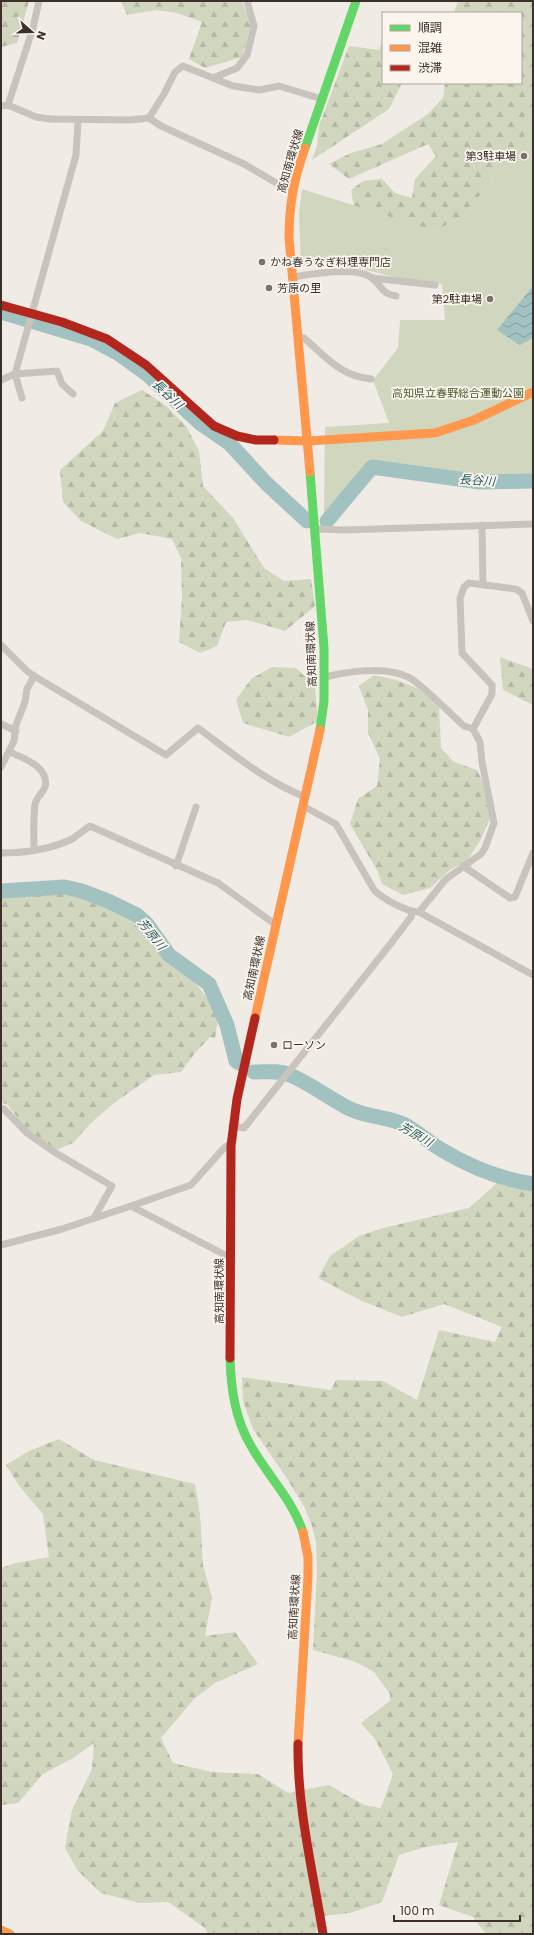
<svg xmlns="http://www.w3.org/2000/svg" width="534" height="1935" font-family="Poppins,'Noto Sans JP',sans-serif">
	<defs>
		<pattern id="forest-firs" width="22" height="20" patternUnits="userSpaceOnUse"><rect width="22" height="20" fill="#d1d6bf"/><path d="M5 1l3.5 6h-7zM16 11l3.5 6h-7z" fill="#b4b8a4"/></pattern>
		<pattern id="water-waves" width="16" height="10" patternUnits="userSpaceOnUse"><rect width="16" height="10" fill="#a1c2c1"/><path d="M0 5q4-4 8 0t8 0" fill="none" stroke="#849e9d"/></pattern>
	</defs>
	<rect width="100%" height="100%" fill="#f0ebe5"/>
	<!-- forest -->
	<g fill="url(#forest-firs)">
		<path d="M1,1h28l-12,42 -16,4z"/>
		<path d="M121,1h121l9,23 -9,33 -37,11 -16,-9 13,-37 -25,-9 -21,-3 -29,5z"/>
		<path d="M458,1h75v120l-6,14 -31,37 -29,42 -32,17 -81,-25 -3,-16 12,-9 19,-2 13,14 17,5 3,-19 21,-23 -8,-12 -79,35 -20,-15 22,-11 31,-9 46,-30 15,-16 2,-15h76v-70h-67z"/>
		<path d="M383,42v41h19l-13,26 -77,51 5,-14 2,-20 30,-80 30,4z"/>
		<path d="M142,390l22,14 22,22 13,25 4,35 30,32 31,50 20,13 27,-2 4,27 -30,25 -38,-11 -21,2 -9,24 -17,7 -21,-11 3,-45 -1,-39 -9,-19 -32,-6 -23,6 -36,-18 -18,-19 -3,-32 43,-39 12,-28z"/>
		<path d="M500,657l33,12v36l-30,-15z"/>
		<path d="M272,667l24,1 19,18 3,35 -29,16 -46,-14 -7,-23 15,-21z"/>
		<path d="M374,675l22,5 21,8 22,17 2,43 13,14 23,8 9,19 5,27 -10,23 -14,22 -16,8 -21,19 -27,7 -21,-11 -5,-14 -27,-46 8,-25 19,-13 3,-27 -12,-27v-22l-9,-24z"/>
		<path d="M39,883c15,2 33,2 48,7 47,13 102,84 132,123l-4,25 -5,-1 -15,16 -14,19 -27,3 -40,28 -23,20 -18,20 -17,7 -28,-19 -21,-27 -6,-1v-216l12,2z"/>
		<path d="M498,1182l35,9v743h-47l-13,-17 -34,-12 19,-63 -33,5 -26,8 -17,47 -32,11 -27,3 -8,18h-107l-3,-6 -37,-26 -28,1 -39,-10 -23,-22 -13,-23 7,-38 20,-41 2,-26 -21,15 -30,16 -25,29 -17,2v-237l15,-5 33,-6 -6,-43 -23,-27 -14,-22 23,-14 30,-12 35,21 101,24 5,31 3,50 9,33 -7,38 30,-4 23,32 -43,19 -21,16 -33,39 12,25 39,9 46,2 30,19 41,-8 35,20 17,3 12,-34 -18,-35 -14,-16 29,-22v-7l-16,-22 -18,-10 -43,-12 4,-78 -1,-29 -4,-17 -7,-18 -19,-31 -33,-48 -10,-28 -1,-24 89,13 5,-10 47,1 34,19 22,-70 56,12 7,-15 -58,-23 -42,13 -40,-16 -44,-23 12,-22 29,-20 24,-8 86,-20z"/>
	</g>
	<!-- green -->
	<path fill="#d1d6bf" d="M533,124v352l-53,2 -112,-16 -44,51 1,-86 64,-4 -16,-43 25,-32 2,-28h45l-3,-36 -41,-5 -69,-18 -31,5 -2,-53 3,-24 133,42 32,-17 29,-42z"/>
	<!-- water -->
	<path fill="url(#water-waves)" d="M533,286v52l-13,7 -23,-15z"/>
	<g fill="none" stroke-linecap="round" stroke-linejoin="round">
		<!-- river -->
		<g stroke="#a1c2c1" stroke-width="15">
			<path d="M1,312l90,27 28,15 29,21 52,48 29,20 38,41 40,37"/>
			<path d="M327,521l45,-54 108,15 53,-1"/>
			<path d="M1,891l64,-4 17,4 26,10 29,14 10,9 22,31 40,29 18,41 9,36 7,4"/>
			<path d="M254,1072c12,0 25,-2 36,3 21,9 39,23 58,33 19,10 41,8 59,18 12,7 23,17 35,24 28,17 58,29 91,34"/>
		</g>
		<!-- street -->
		<g stroke="#c9c3be" stroke-width="7">
			<path d="M213,78l24,-10 10,-13 7,-29 -7,-25"/>
			<path d="M8,105l25,-77 6,-27"/>
			<path d="M1,106l7,-1 28,12 15,2 79,1 19,-2 12,8 83,38 41,24 7,1"/>
			<path d="M149,118l15,-24 11,-22 8,-6 50,20 26,4 20,-4 43,13"/>
			<path d="M293,277c17,-3 65,-11 79,1 11,9 8,15 24,18"/>
			<path d="M372,278l63,7"/>
			<path d="M298,337l6,1c22,19 36,38 67,41"/>
			<path d="M1,380l14,-6 61,-219 2,-34"/>
			<path d="M22,398l-7,-24 42,-3 5,13 11,10"/>
			<path d="M482,525l1,58"/>
			<path d="M315,529l29,1 189,-6"/>
			<path d="M1,645l26,26 7,5 132,79 32,-27c34,25 67,53 107,69"/>
			<path d="M325,677c25,-6 66,-12 88,3 18,13 34,31 51,46l9,3"/>
			<path d="M1,724l15,7"/>
			<path d="M10,752c13,6 40,15 35,35 -2,6 -9,10 -10,18 -2,15 -1,30 -1,44"/>
			<path d="M1,767l13,-26 2,-16 9,-23 2,-13 7,-13"/>
			<path d="M303,806l33,18 38,66c9,9 33,22 45,22l27,-33 35,-25 4,-6 9,-25 -12,-61 -2,-20 -7,-13 19,-35v-9l-30,-32 -2,-55 4,-11 5,-4 47,6 6,4 11,28"/>
			<path d="M1,853c23,0 50,-4 71,-14 6,-4 12,-9 18,-13l128,57 58,42"/>
			<path d="M176,866l20,-59"/>
			<path d="M463,866l47,32 5,-1 18,-44"/>
			<path d="M419,912l114,63"/>
			<path d="M4,1109l23,24 27,19 58,34 -18,32"/>
			<path d="M232,1126l12,2 148,-186 19,-25 1,-5"/>
			<path d="M131,1206l60,-21 33,-37 7,-5"/>
			<path d="M1,1245l61,-16 69,-23 100,52"/>
		</g>
		<!-- fast -->
		<g stroke="#63d668" stroke-width="9">
			<path d="M305,148l51,-147"/>
			<path d="M310,472l14,176v53l-4,29"/>
			<path d="M230,1358c1,31 5,61 21,88 17,30 41,53 52,86"/>
		</g>
		<!-- slow -->
		<g stroke="#ff974d" stroke-width="9">
			<path d="M305,148c-11,31 -16,56 -16,90l21,234"/>
			<path d="M274,440l34,1 127,-8 39,-13 59,-28"/>
			<path d="M255,1018l65,-288"/>
			<path d="M298,1744l10,-167v-20l-5,-25"/>
			<path d="M1,1930l9,4"/>
		</g>
		<!-- jam -->
		<g stroke="#b3261e" stroke-width="9">
			<path d="M1,305l61,17 45,17 39,26 68,61 23,10 19,4h18"/>
			<path d="M230,1358l1,-212 6,-47 18,-81"/>
			<path d="M298,1744c-1,64 15,127 25,190"/>
		</g>
	</g>
	<!-- markers -->
	<g fill="#7a716c" stroke="#fbf5ee" stroke-width="1.5">
		<circle cx="524" cy="156" r="4"/>
		<circle cx="262" cy="262" r="4"/>
		<circle cx="269" cy="288" r="4"/>
		<circle cx="490" cy="299" r="4"/>
		<circle cx="274" cy="1045" r="4"/>
	</g>
	<g text-anchor="middle" dominant-baseline="central" stroke-width="3.5" stroke-linejoin="round" paint-order="stroke">
		<!-- poi labels -->
		<g font-size="11" fill="#3b302b" stroke="#fbf5ee" text-anchor="start">
			<text x="516" y="156" text-anchor="end">第3駐車場</text>
			<text x="270" y="262">かね春うなぎ料理専門店</text>
			<text x="277" y="288">芳原の里</text>
			<text x="482" y="299" text-anchor="end">第2駐車場</text>
			<text x="282" y="1045">ローソン</text>
		</g>
		<!-- street labels -->
		<g font-size="11" fill="#3b302b" stroke="#fbf5ee">
			<text transform="translate(290 161) rotate(-74)">高知南環状線</text>
			<text transform="translate(311 654) rotate(-92)">高知南環状線</text>
			<text transform="translate(254 968) rotate(-78)">高知南環状線</text>
			<text transform="translate(219 1291) rotate(-90)">高知南環状線</text>
			<text transform="translate(294 1607) rotate(-87)">高知南環状線</text>
		</g>
		<!-- park labels -->
		<g font-size="11" fill="#4a5a2e" stroke="#fbf5ee">
			<text x="458" y="393">高知県立春野総合運動公園</text>
		</g>
		<!-- water labels -->
		<g font-size="12" font-style="italic" fill="#1f5a5e" stroke="#fbf5ee">
			<text transform="translate(168 394) rotate(43)">長谷川</text>
			<text transform="translate(477 480) rotate(4)">長谷川</text>
			<text transform="translate(152 934) rotate(51)">芳原川</text>
			<text transform="translate(416 1134) rotate(30)">芳原川</text>
		</g>
	</g>
	<!-- border -->
	<rect width="534" height="1935" fill="none" stroke="#3b302b" stroke-width="4"/>
	<!-- legend -->
	<rect x="382" y="12" width="140" height="72" fill="#fbf5ee" stroke="#aea6a0"/>
	<rect x="390" y="25" width="20" height="6" fill="#63d668" stroke="#aea6a0"/>
	<text x="418" y="32" font-size="12" fill="#3b302b">順調</text>
	<rect x="390" y="45" width="20" height="6" fill="#ff974d" stroke="#aea6a0"/>
	<text x="418" y="52" font-size="12" fill="#3b302b">混雑</text>
	<rect x="390" y="65" width="20" height="6" fill="#b3261e" stroke="#aea6a0"/>
	<text x="418" y="72" font-size="12" fill="#3b302b">渋滞</text>
	<!-- north arrow -->
	<g transform="translate(32 32) rotate(110)" stroke="#fbf5ee" stroke-width="3" paint-order="stroke">
	<path d="M0-3L7 15L0 10L-7 15Z" fill="#3b302b"/>
	<text y="-6" font-size="11" font-weight="bold" text-anchor="middle" fill="#3b302b">N</text>
	</g>
	<!-- scale -->
	<path d="M394 1915v6h126v-6" fill="none" stroke="#3b302b" stroke-width="2"/>
	<text x="400" y="1915" font-size="12" fill="#3b302b" stroke="#fbf5ee" stroke-width="3" paint-order="stroke">100 m</text>
</svg>
